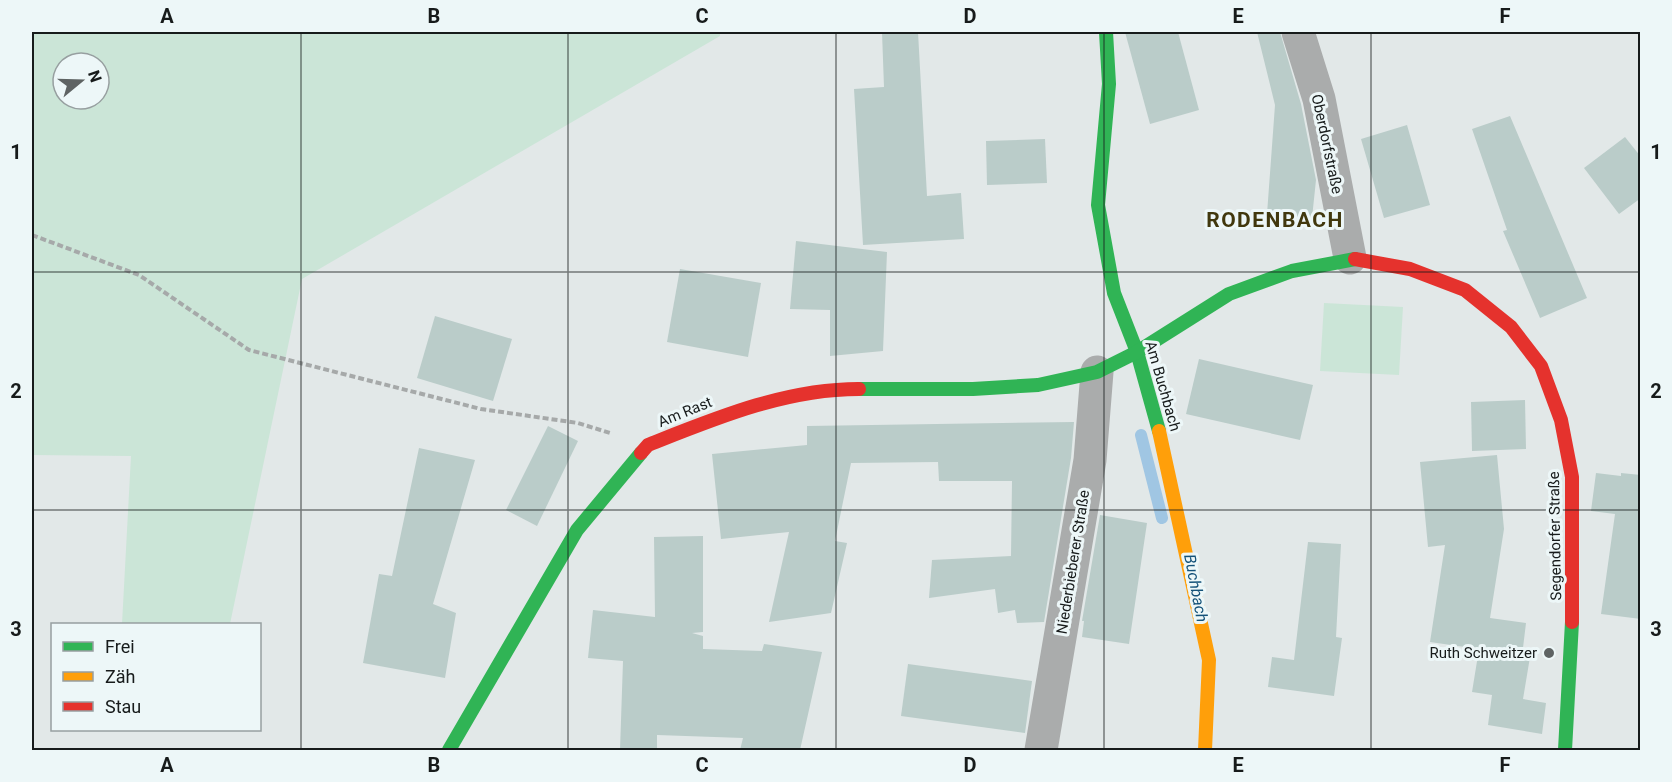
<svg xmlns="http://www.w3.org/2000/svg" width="1672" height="782" font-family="Roboto,sans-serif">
	<rect width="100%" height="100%" fill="#e2e8e8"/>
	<!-- green -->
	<g fill="#cbe5d7" fill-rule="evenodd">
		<path d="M32,32h688v4l-418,243 -72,345h-108l9,-168 -99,-1zM63,63h36v36h-36z"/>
		<path d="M1324,303l79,4 -4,68 -79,-4z"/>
	</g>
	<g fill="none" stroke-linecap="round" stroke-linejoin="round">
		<!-- stream -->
		<path stroke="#a0c6e3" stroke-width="12" d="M1141,435l21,83"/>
	</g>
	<!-- building -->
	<g fill="#baccc9">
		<path d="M882,32h36l9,164 34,-3 3,46 -101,6 -9,-156 30,-2z"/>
		<path d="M1125,32h53l21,78 -49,14z"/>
		<path d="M1257,32h23l21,72 15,76 -4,38 -45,-4 8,-109z"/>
		<path d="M1510,116l77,182 -47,20 -37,-87 4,-1 -35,-101z"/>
		<path d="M1407,125l23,80 -46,13 -23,-79z"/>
		<path d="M1625,137l16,20v41l-22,16 -35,-46z"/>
		<path d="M1045,139l2,44 -60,2 -1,-44z"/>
		<path d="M796,241l91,11 -4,99 -53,5v-46l-40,-1z"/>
		<path d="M680,269l81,14 -13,74 -81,-15z"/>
		<path d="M435,316l77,23 -19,62 -76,-23z"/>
		<path d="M1199,359l114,26 -13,55 -114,-26z"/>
		<path d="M1525,400l1,49 -54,2 -1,-49z"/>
		<path d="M1074,422l-3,36 -27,164 -27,1 -2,-13 -17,3 -3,-24 -66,9 3,-38 79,-4 1,-75h-73l-1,-19 -87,1 -16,78 12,2 -16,70 -62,9 20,-90 -68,7 -9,-85 95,-9v-19z"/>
		<path d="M548,426l30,15 -41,85 -31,-16z"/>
		<path d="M419,448l56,12 -42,144 23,9 -11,65 -82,-15 16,-89 13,2z"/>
		<path d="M1497,455l7,74 -14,89 36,5 -4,33 8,1 -7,42 23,4 -4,31 -54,-9 4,-30 -20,-3 7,-43 -49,-7 15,-97 -17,2 -8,-85z"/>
		<path d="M1596,473l25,3v-3l20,2v144l-40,-5 14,-100 -24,-3z"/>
		<path d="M1100,515l47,8 -18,121 -47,-7 2,-16h-2z"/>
		<path d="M703,536v96l-11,1 11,3v13l59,2 2,-7 58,8 -22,98h-60l3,-12 -86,-3v15h-37l3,-89 -35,-3 5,-48 62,7 -1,-80z"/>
		<path d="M1308,542l33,2 -5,93 6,1 -8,58 -66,-9 4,-30 22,3z"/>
		<path d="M908,664l124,17 -7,52 -124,-17z"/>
	</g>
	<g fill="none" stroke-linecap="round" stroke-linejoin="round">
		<!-- path -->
		<path stroke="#a6a9a9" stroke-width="4" stroke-dasharray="6 3" stroke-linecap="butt" d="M32,235l107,40 110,75 232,59 97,14 32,10"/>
		<!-- street -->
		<g stroke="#aaacac" stroke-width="33">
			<path d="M1298,32l21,67 31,159"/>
			<path d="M1041,750l49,-290 7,-88"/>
		</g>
		<!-- fast -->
		<g stroke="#30b455" stroke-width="14">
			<path d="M1106,32l3,52 -11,121 16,88 23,59 22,79"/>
			<path d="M859,389h114l65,-4 59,-13 40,-20 92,-58 63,-23 63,-12"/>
			<path d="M449,750l128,-220 64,-77"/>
			<path d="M1565,750l7,-128"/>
		</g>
		<!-- slow -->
		<path stroke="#ff9f0a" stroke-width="14" d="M1159,431l50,229 -4,90"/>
		<!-- jam -->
		<g stroke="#e5322d" stroke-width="14">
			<path d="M1355,259l55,10 55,21 46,37 30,39 20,54 11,57v145"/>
			<path d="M641,453l7,-8c68,-27 137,-56 211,-56"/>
		</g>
	</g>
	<!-- grid -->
	<path fill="none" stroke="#171b1b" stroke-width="1.5" stroke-opacity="0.55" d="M301,32v718M568,32v718M836,32v718M1104,32v718M1371,32v718M32,272h1608M32,510h1608"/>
	<!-- markers -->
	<circle fill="#5e6363" stroke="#edf7f8" stroke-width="2" cx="1549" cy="653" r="6"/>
	<g text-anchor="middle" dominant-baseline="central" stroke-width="6" stroke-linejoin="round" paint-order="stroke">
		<!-- street labels -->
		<g font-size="15" fill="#171b1b" stroke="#edf7f8">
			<text transform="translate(1327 144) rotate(78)">Oberdorfstraße</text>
			<text transform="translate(1163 386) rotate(74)">Am Buchbach</text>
			<text transform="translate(685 412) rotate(-22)">Am Rast</text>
			<text transform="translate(1555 536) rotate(-91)">Segendorfer Straße</text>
			<text transform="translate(1073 562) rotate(-81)">Niederbieberer Straße</text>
		</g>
		<!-- poi labels -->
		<g font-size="15" fill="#171b1b" stroke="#edf7f8" text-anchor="end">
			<text x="1537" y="653">Ruth Schweitzer</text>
		</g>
		<!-- water labels -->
		<g font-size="16" font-style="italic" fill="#145279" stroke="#edf7f8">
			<text transform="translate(1196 588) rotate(79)">Buchbach</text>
		</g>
		<!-- district labels -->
		<g font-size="21" font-weight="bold" letter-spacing="1.5" fill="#41380e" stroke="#edf7f8">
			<text x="1275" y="220">RODENBACH</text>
		</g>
	</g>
	<!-- border -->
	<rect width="1672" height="782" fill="none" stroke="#edf7f8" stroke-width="66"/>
	<!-- legend -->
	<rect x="51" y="623" width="210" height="108" fill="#edf7f8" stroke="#979fa0" stroke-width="1.5"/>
	<rect x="63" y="642" width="30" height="9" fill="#30b455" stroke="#979fa0" stroke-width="1.5"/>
	<text x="105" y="653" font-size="18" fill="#171b1b">Frei</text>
	<rect x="63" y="672" width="30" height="9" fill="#ff9f0a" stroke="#979fa0" stroke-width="1.5"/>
	<text x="105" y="683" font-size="18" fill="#171b1b">Zäh</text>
	<rect x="63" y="702" width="30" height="9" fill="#e5322d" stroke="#979fa0" stroke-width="1.5"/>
	<text x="105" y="713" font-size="18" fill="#171b1b">Stau</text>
	<!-- north arrow -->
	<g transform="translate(81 81) rotate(71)"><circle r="28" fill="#edf7f8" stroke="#979fa0" stroke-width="1.5"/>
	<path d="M0-4.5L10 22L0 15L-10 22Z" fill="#5e6363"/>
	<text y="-9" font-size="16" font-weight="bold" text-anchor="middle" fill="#171b1b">N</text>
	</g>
	<rect x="33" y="33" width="1606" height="716" fill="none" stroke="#171b1b" stroke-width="2"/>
	<g font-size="20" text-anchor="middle" font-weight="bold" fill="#171b1b">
		<text x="167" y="23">A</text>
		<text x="434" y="23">B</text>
		<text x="702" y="23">C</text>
		<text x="970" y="23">D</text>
		<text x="1238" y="23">E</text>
		<text x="1505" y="23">F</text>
		<text x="16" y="159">1</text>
		<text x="1656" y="159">1</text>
		<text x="16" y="398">2</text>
		<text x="1656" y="398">2</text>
		<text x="16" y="636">3</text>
		<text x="1656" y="636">3</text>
		<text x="167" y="772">A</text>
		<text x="434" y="772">B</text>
		<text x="702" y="772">C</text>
		<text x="970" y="772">D</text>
		<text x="1238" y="772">E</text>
		<text x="1505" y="772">F</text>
	</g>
</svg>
